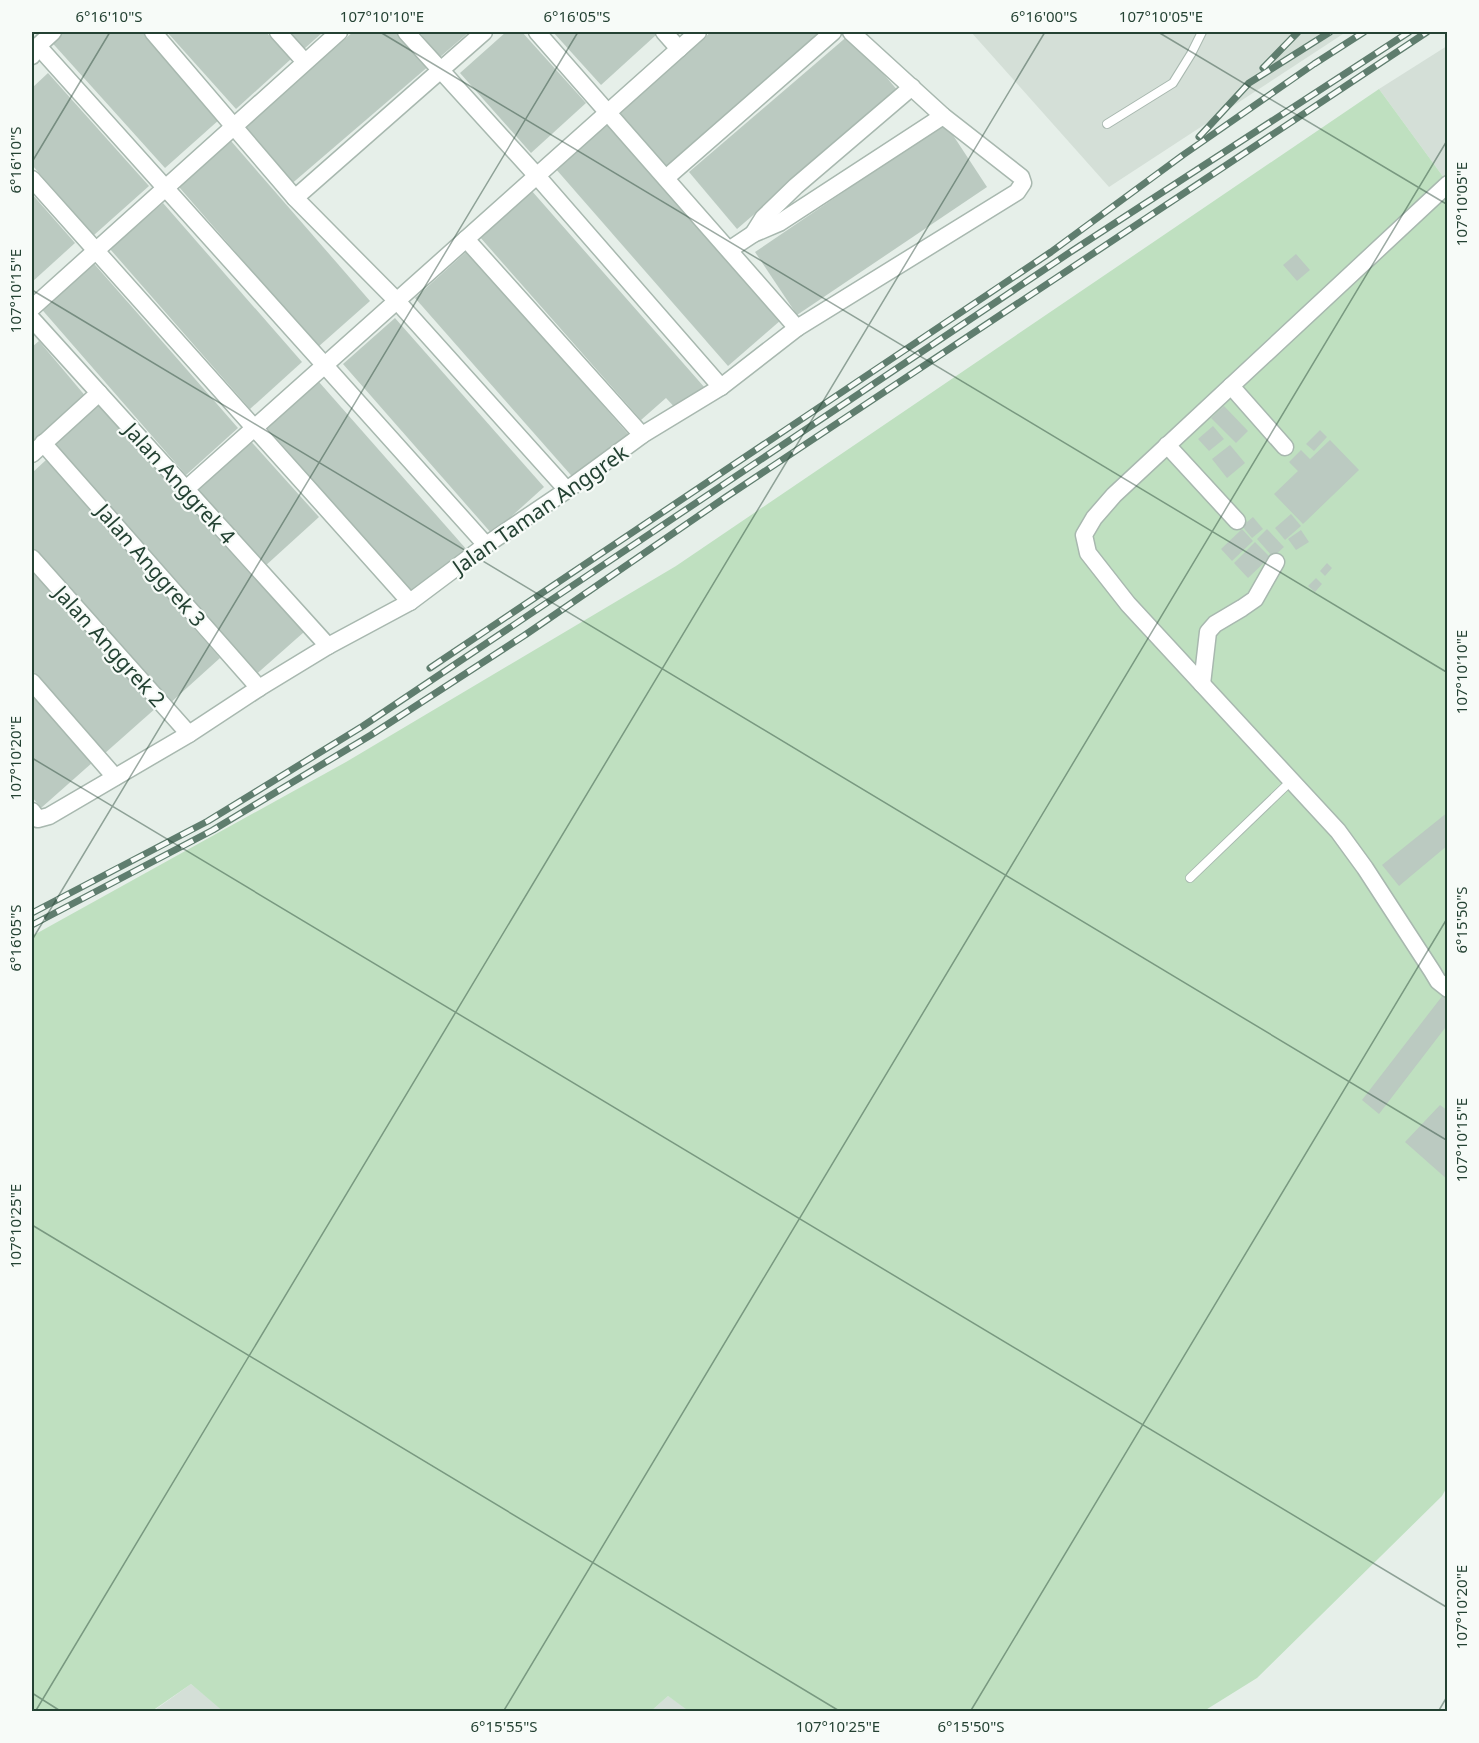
<svg xmlns="http://www.w3.org/2000/svg" width="1479" height="1743" font-family="'Noto Sans',sans-serif">
	<rect width="100%" height="100%" fill="#e6efe9"/>
	<!-- built -->
	<g fill="#d4dfd7">
		<path d="M971,32h375l-237,155z"/>
		<path d="M1447,46v136l-68,-93z"/>
		<path d="M191,1684l33,27 -72,1z"/>
		<path d="M668,1696l22,15 -40,1z"/>
	</g>
	<!-- green -->
	<path fill="#bfe0c0" d="M1379,89l68,93v1305l-5,9 -185,182 -53,33 -514,1 -22,-16 -18,16h-426l-33,-28 -39,27h-120v-775l314,-174 330,-196z"/>
	<!-- building -->
	<g fill="#bbcac1">
		<path d="M53,32h89l78,87 -55,49 -118,-131z"/>
		<path d="M167,32h99l25,27 -55,50z"/>
		<path d="M288,32h35l-19,17z"/>
		<path d="M353,32h49l28,33 -141,121 -49,-57z"/>
		<path d="M419,32h50l-29,25z"/>
		<path d="M506,32h16l64,71 -55,50 -71,-80z"/>
		<path d="M553,32h99l4,3 -55,50z"/>
		<path d="M711,32h114l-160,137 -48,-57z"/>
		<path d="M850,34l48,57 -161,138 -48,-57z"/>
		<path d="M48,73l101,113 -55,49 -62,-70v-77z"/>
		<path d="M607,122l174,198 -53,46 -173,-198z"/>
		<path d="M945,123l42,64 -190,128 -42,-63z"/>
		<path d="M231,141l139,160 -52,46 -139,-160z"/>
		<path d="M531,190l174,198 -26,24 -13,-14 -25,22 -162,-184z"/>
		<path d="M32,194l43,49 -43,39z"/>
		<path d="M163,203l139,159 -52,47 -140,-160z"/>
		<path d="M467,251l162,184 -52,47 -162,-184z"/>
		<path d="M1296,254l14,16 -13,11 -14,-16z"/>
		<path d="M90,259l148,169 -52,47 -148,-170z"/>
		<path d="M395,318l149,169 -52,47 -149,-170z"/>
		<path d="M39,341l48,57 -55,48v-99z"/>
		<path d="M319,382l148,168 -53,45 -147,-167z"/>
		<path d="M100,400l204,232 -52,46 -204,-232z"/>
		<path d="M1224,406l24,25 -12,12 -25,-25z"/>
		<path d="M1213,426l11,13 -15,12 -11,-12z"/>
		<path d="M1320,430l7,7 -13,14 -8,-7z"/>
		<path d="M247,437l72,80 -55,50 -72,-81z"/>
		<path d="M1330,440l29,30 -56,54 -29,-30 24,-23 -9,-9 12,-12 9,9z"/>
		<path d="M1230,445l15,18 -18,15 -15,-19z"/>
		<path d="M46,460l174,198 -52,47 -136,-156v-76z"/>
		<path d="M1291,514l10,12 -16,14 -10,-12z"/>
		<path d="M1253,517l10,12 -11,9 -10,-12z"/>
		<path d="M1242,529l11,12 -21,20 -11,-12z"/>
		<path d="M1267,529l17,18 -11,10 -16,-18z"/>
		<path d="M1301,530l8,12 -13,8 -8,-11z"/>
		<path d="M1255,542l15,15 -22,21 -14,-15z"/>
		<path d="M1327,563l5,5 -7,8 -5,-5z"/>
		<path d="M32,564l125,143 -53,47 -72,-84z"/>
		<path d="M1316,578l6,6 -7,8 -7,-6z"/>
		<path d="M32,692l61,70 -52,46 -9,-11z"/>
		<path d="M1448,812v33l-49,41 -17,-21z"/>
		<path d="M1443,995l5,4v31l-3,-2 -66,86 -17,-14z"/>
		<path d="M1440,1105l8,6v69l-43,-38z"/>
	</g>
	<g fill="none" stroke-linecap="round" stroke-linejoin="round">
		<!-- service casing -->
		<g stroke="#a8b8af" stroke-width="10">
			<g id="service">
				<path d="M1107,124l66,-41 18,-29 11,-22"/>
				<path d="M1190,878l102,-98"/>
			</g>
		</g>
		<!-- minor casing -->
		<g stroke="#a8b8af" stroke-width="19">
			<g id="minor">
				<path d="M153,32l142,166 102,103 170,189"/>
				<path d="M278,32l27,30"/>
				<path d="M406,32l131,144 184,211"/>
				<path d="M537,32l260,296"/>
				<path d="M664,32l15,17"/>
				<path d="M38,46l448,499"/>
				<path d="M32,56l6,-10 15,-14"/>
				<path d="M666,178l167,-146"/>
				<path d="M32,179l378,423"/>
				<path d="M1448,184l-334,311 -20,23 -10,17 4,18 40,51 210,227 27,37 67,103 6,10 10,8"/>
				<path d="M295,198l189,-166"/>
				<path d="M753,234l10,-16 33,-32 116,-99"/>
				<path d="M466,239l176,196"/>
				<path d="M729,250l24,-16 26,-11 164,-107"/>
				<path d="M32,308l307,-276"/>
				<path d="M32,319l296,327"/>
				<path d="M1231,386l54,61"/>
				<path d="M43,443l216,245"/>
				<path d="M1167,445l70,76"/>
				<path d="M32,454l67,-61"/>
				<path d="M186,489l512,-457"/>
				<path d="M32,558l157,176"/>
				<path d="M32,682l83,95"/>
				<path d="M1202,684l6,-52 7,-8 27,-16 13,-9 21,-37"/>
				<path d="M32,811l6,8 11,-3 140,-82 70,-46 69,-42 82,-44 76,-57 81,-55 75,-55 79,-48 76,-59 220,-136 6,-9 -2,-6 -78,-61 -92,-84"/>
			</g>
		</g>
		<!-- service -->
		<use href="#service" stroke="#fff" stroke-width="8"/>
		<!-- minor -->
		<use href="#minor" stroke="#fff" stroke-width="16"/>
		<!-- rail casing -->
		<g stroke="#5f7d6e" stroke-width="7">
			<g id="rail">
				<path d="M1263,68l35,-36"/>
				<path d="M1199,137l50,-54 81,-51"/>
				<path d="M430,668l621,-416 132,-97 131,-91 50,-32"/>
				<path d="M32,913l176,-92 155,-95 709,-475 337,-219"/>
				<path d="M32,925l181,-95 158,-95 154,-100 201,-138 701,-465"/>
			</g>
		</g>
		<!-- rail -->
		<use href="#rail" stroke="#f7fbf8" stroke-width="4.5" stroke-dasharray="14" stroke-linecap="butt"/>
	</g>
	<!-- ticks -->
	<path fill="none" stroke="#244233" stroke-width="1.5" stroke-opacity="0.45" d="M380,32l1068,641M1158,32l290,173M32,162l78,-130M32,290l1416,851M32,758l1416,850M32,940l546,-908M32,1225l809,487M32,1693l30,19M35,1712l1010,-1680M503,1712l945,-1573M970,1712l478,-795M1438,1712l10,-17"/>
	<g text-anchor="middle" dominant-baseline="central" stroke-width="4.5" stroke-linejoin="round" paint-order="stroke">
		<!-- street labels -->
		<g font-size="21" fill="#244233" stroke="#f7fbf8">
			<text transform="translate(180 483) rotate(48)">Jalan Anggrek 4</text>
			<text transform="translate(540 509) rotate(-35)">Jalan Taman Anggrek</text>
			<text transform="translate(151 565) rotate(49)">Jalan Anggrek 3</text>
			<text transform="translate(110 646) rotate(48)">Jalan Anggrek 2</text>
		</g>
	</g>
	<!-- border -->
	<rect width="1479" height="1743" fill="none" stroke="#f7fbf8" stroke-width="66"/>
	<rect x="33" y="33" width="1413" height="1677" fill="none" stroke="#244233" stroke-width="2"/>
	<g font-size="15" text-anchor="middle" fill="#244233">
		<text x="109" y="22">6°16'10"S</text>
		<text x="382" y="22">107°10'10"E</text>
		<text x="577" y="22">6°16'05"S</text>
		<text x="1044" y="22">6°16'00"S</text>
		<text x="1161" y="22">107°10'05"E</text>
		<text transform="translate(16 160) rotate(-90)" y="5">6°16'10"S</text>
		<text transform="translate(1462 204) rotate(-90)" y="5">107°10'05"E</text>
		<text transform="translate(16 291) rotate(-90)" y="5">107°10'15"E</text>
		<text transform="translate(1462 672) rotate(-90)" y="5">107°10'10"E</text>
		<text transform="translate(16 758) rotate(-90)" y="5">107°10'20"E</text>
		<text transform="translate(1462 920) rotate(-90)" y="5">6°15'50"S</text>
		<text transform="translate(16 938) rotate(-90)" y="5">6°16'05"S</text>
		<text transform="translate(1462 1140) rotate(-90)" y="5">107°10'15"E</text>
		<text transform="translate(16 1226) rotate(-90)" y="5">107°10'25"E</text>
		<text transform="translate(1462 1607) rotate(-90)" y="5">107°10'20"E</text>
		<text x="504" y="1732">6°15'55"S</text>
		<text x="838" y="1732">107°10'25"E</text>
		<text x="971" y="1732">6°15'50"S</text>
	</g>
</svg>
